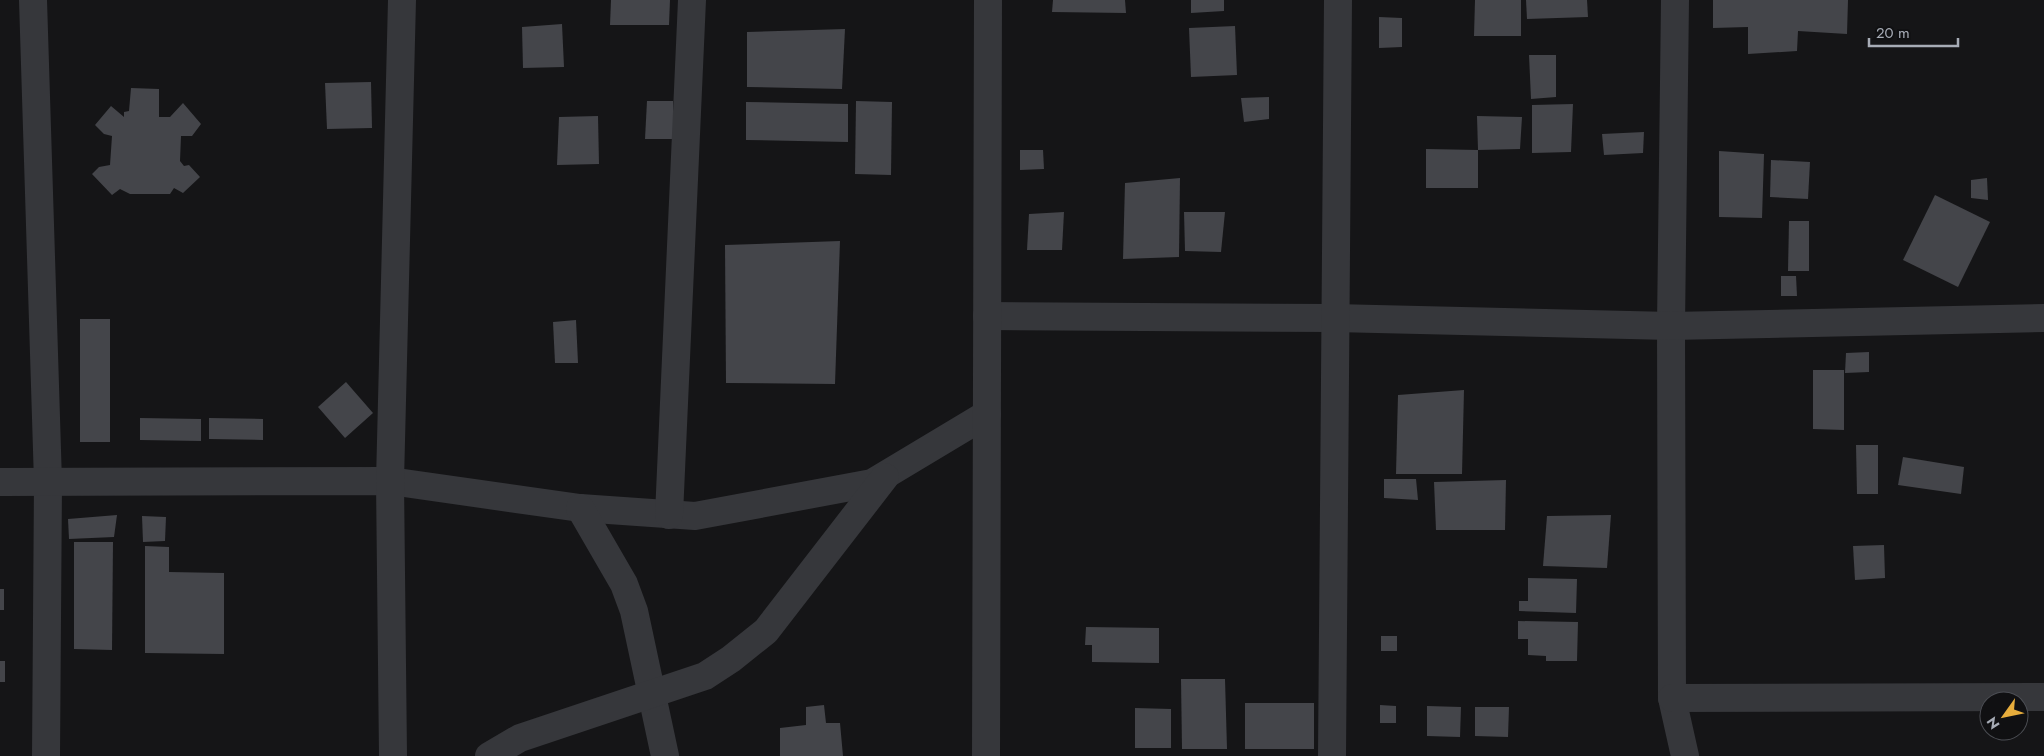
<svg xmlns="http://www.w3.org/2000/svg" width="2044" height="756" font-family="Jost,sans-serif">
	<rect width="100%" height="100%" fill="#151517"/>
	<!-- building -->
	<g fill="#44454a">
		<path d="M611,0h59l-1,25h-59z"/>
		<path d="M1053,0h72l1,13 -74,-1z"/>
		<path d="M1191,0h33v11l-33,2z"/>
		<path d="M1475,0h46v36h-47z"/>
		<path d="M1526,0h61l1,17 -61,2z"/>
		<path d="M1713,0h135l-1,34 -49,-3 -1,20 -49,3v-27l-35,1z"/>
		<path d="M1379,17l23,1v29l-23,1z"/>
		<path d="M562,24l2,43 -41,1 -1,-41z"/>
		<path d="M1235,26l2,49 -46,2 -2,-49z"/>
		<path d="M845,29l-3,60 -95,-2v-55z"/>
		<path d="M1529,55h27v42l-25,2z"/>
		<path d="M371,82l1,46 -45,1 -2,-46z"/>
		<path d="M131,88l28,1v28h11l13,-14 18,21 -9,12h-11l-1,25 4,5 5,-1 11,12 -17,16 -9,-5 -4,6h-40l-10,-5 -8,6 -20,-21 7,-7 11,-2 2,-29 -8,-2 -9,-9 16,-19 13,11v-5l5,-1z"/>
		<path d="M1269,97v22l-25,3 -3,-24z"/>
		<path d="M647,101h26v38h-28z"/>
		<path d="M856,101l36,1 -1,73 -36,-1z"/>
		<path d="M746,102l102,2v38l-102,-2z"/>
		<path d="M1573,104l-2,48 -39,1v-48z"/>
		<path d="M598,116l1,48 -42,1 2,-48z"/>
		<path d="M1477,116l45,1 -2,32 -42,1z"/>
		<path d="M1644,132l-1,21 -39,2 -2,-21z"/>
		<path d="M1426,149l52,1v38h-52z"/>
		<path d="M1020,150h23l1,19 -24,1z"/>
		<path d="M1719,151l45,3 -2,64 -43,-1z"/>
		<path d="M1771,160l39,2 -2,37 -38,-2z"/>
		<path d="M1180,178l-1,79 -56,2 2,-76z"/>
		<path d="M1987,178l1,22 -17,-2v-18z"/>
		<path d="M1935,195l55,27 -32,65 -55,-27z"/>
		<path d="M1064,212l-2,38h-35l2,-36z"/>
		<path d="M1184,212h41l-4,40 -36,-1z"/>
		<path d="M1789,221h20v50h-21z"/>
		<path d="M840,241l-5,143 -109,-1 -1,-138z"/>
		<path d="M1781,276h15l1,20h-16z"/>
		<rect x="80" y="319" width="30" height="123"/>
		<path d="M576,320l2,43h-23l-2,-41z"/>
		<path d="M1869,352v20l-24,1 1,-20z"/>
		<path d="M1813,370h31v60l-31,-1z"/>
		<path d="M346,382l27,31 -28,25 -27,-31z"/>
		<path d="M1464,390l-2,84h-66l2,-79z"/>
		<path d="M140,418l61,1v22l-61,-1z"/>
		<path d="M209,418l54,1v21l-54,-1z"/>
		<path d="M1856,445h22v49h-21z"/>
		<path d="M1903,457l61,10 -3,27 -63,-9z"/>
		<path d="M1384,479h32l2,21 -34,-2z"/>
		<path d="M1506,480l-1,50h-69l-2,-48z"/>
		<path d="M117,515l-3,22 -45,2 -1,-20z"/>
		<path d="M1611,515l-4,53 -64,-2 4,-50z"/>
		<path d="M142,516l24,1 -1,24 -22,1z"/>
		<path d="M74,542h39l-1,108 -38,-1z"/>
		<path d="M1884,545l1,33 -30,2 -2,-34z"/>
		<path d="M145,546l24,1v25l55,1v81l-79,-1z"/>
		<path d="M1528,578l49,1 -1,34 -57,-2v-10h9z"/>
		<rect x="0" y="589" width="4" height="21"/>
		<path d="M1518,621l60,1 -1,39h-31v-5l-18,-1v-16h-10z"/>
		<path d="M1086,627l73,1v35l-67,-1v-17h-7z"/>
		<rect x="1381" y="636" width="16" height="15"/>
		<rect x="0" y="661" width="5" height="21"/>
		<path d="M1181,679h44l2,70h-45z"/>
		<rect x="1245" y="703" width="69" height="46"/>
		<path d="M824,705l2,18h14l3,33h-63v-28l26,-3v-18z"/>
		<path d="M1380,705l16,1v17h-16z"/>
		<path d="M1427,706l34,1 -1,30 -33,-1z"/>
		<path d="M1475,707h34l-1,30 -33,-1z"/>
		<path d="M1135,708l36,1v39h-36z"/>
	</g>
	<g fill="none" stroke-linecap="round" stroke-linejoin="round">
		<!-- street -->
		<g stroke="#36373b" stroke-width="28">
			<path d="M33,0l15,482 -2,274"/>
			<path d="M1675,0l-4,326 1,372 13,58"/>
			<path d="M987,316l347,2 337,8 373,-8"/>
			<path d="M0,482l390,-1 190,27 115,8 177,-33 115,-69"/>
			<path d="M580,508l44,76 10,27 31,145"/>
			<path d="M669,515l23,-515"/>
			<path d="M1672,698l372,-1"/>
			<path d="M393,756l-3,-275 12,-481"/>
			<path d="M489,756l31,-18 185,-62 26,-17 35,-28 119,-154"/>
			<path d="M986,756l2,-756"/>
			<path d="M1332,756l6,-756"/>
		</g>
	</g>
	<!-- north arrow -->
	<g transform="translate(2004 716) rotate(237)"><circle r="24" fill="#101012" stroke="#4c4e54"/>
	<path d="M0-4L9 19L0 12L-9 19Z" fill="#e7ad3c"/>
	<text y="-8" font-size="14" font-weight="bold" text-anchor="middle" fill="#a7acb6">N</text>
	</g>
	<!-- scale -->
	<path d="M1869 38v8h89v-8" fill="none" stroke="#a7acb6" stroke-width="2.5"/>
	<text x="1876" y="38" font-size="15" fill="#a7acb6" stroke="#101012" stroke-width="4" paint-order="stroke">20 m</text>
</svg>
